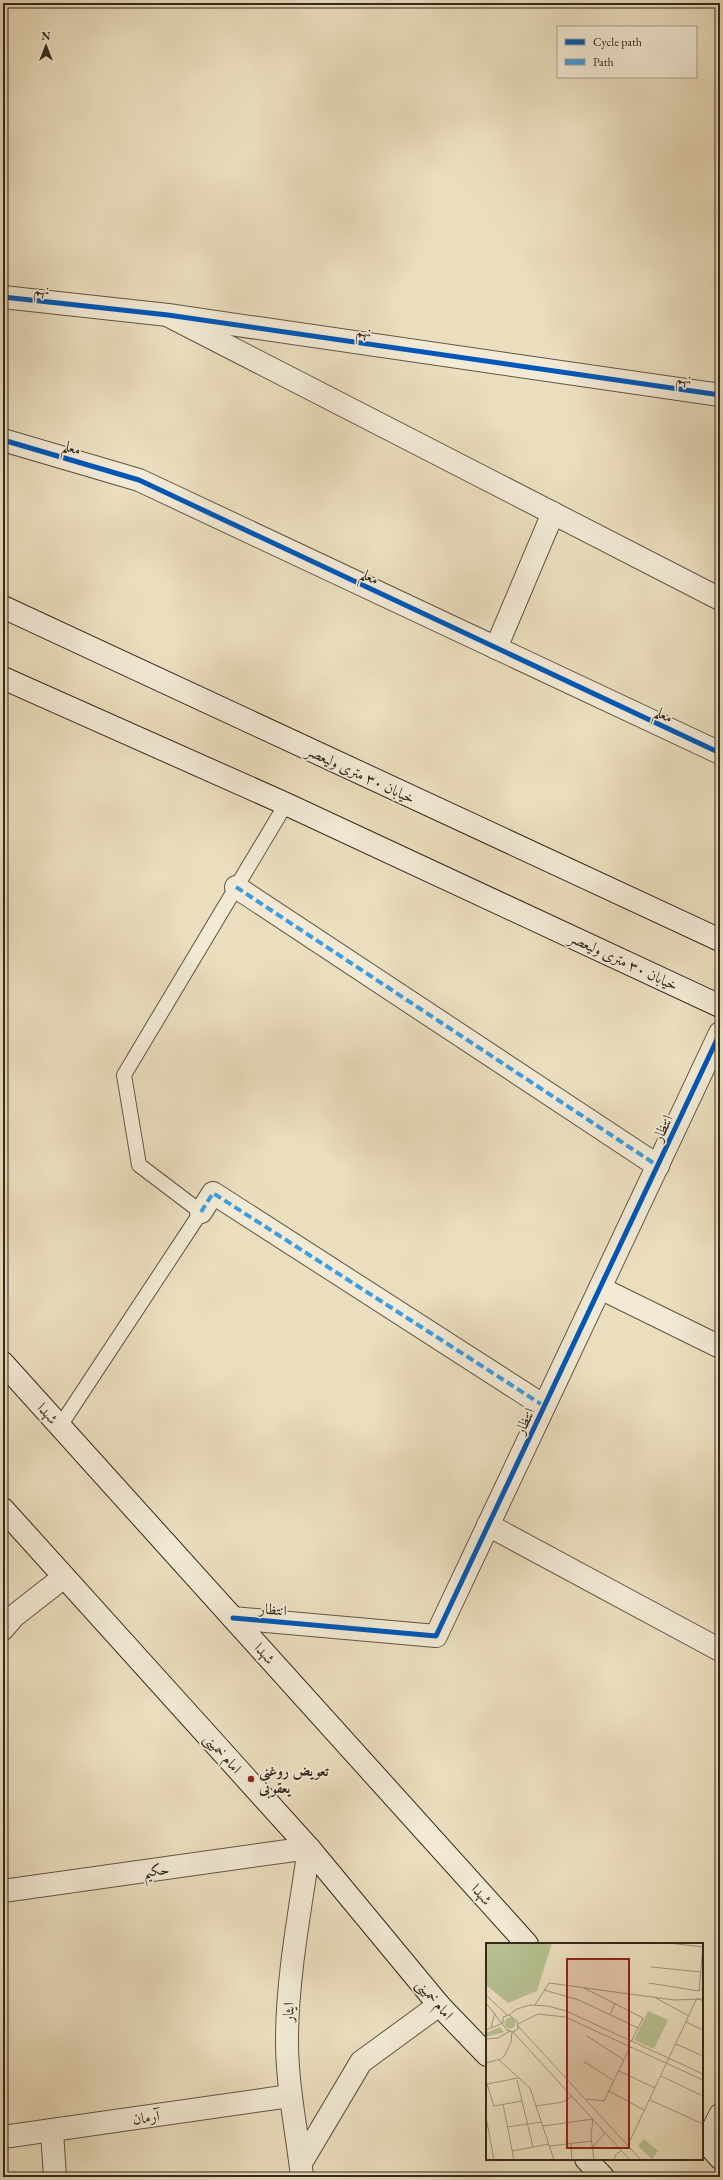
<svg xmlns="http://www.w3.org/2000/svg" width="723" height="2180" font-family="'EB Garamond',Amiri,serif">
	<rect width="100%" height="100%" fill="#ebdebe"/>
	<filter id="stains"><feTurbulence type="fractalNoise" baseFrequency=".005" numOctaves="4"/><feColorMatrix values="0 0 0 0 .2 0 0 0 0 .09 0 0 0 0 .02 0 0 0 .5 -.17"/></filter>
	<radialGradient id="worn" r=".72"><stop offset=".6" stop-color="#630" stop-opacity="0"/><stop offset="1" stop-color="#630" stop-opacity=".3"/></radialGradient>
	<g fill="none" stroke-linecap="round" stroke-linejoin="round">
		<!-- service casing -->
		<g stroke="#615644" stroke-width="16">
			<path id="service" d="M60,1426l141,-214 -62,-47 -15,-90 162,-271"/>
		</g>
		<!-- minor casing -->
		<g stroke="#615644" stroke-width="24">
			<g id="minor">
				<path d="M171,317l549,282"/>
				<path d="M3,440l136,40 581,273"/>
				<path d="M496,648l57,-135"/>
				<path d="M236,887l422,279"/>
				<path d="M201,1212l12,-19 331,213"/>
				<path d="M600,1288l120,59"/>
				<path d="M488,1525l232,125"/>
				<path d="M233,1618l203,18 284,-603"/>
				<path d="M3,1629l11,-13 50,-39"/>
				<path d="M3,1891l306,-43c-9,64 -22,129 -22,193 0,46 10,90 15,136"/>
				<path d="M52,2131l3,46"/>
				<path d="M3,2137l287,-41"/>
				<path d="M301,2163l60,-101 78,-57"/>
			</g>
		</g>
		<!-- tertiary casing -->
		<g stroke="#615644" stroke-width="24">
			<g id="tertiary">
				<path d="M3,297l165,18 552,80"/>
				<path d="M706,2143l14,-28"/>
			</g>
		</g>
		<!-- secondary casing -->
		<g stroke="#33291c" stroke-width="24">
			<g id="secondary">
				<path d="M3,607l717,333"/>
				<path d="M3,678l283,126 434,202"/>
				<path d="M3,1363l524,581"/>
				<path d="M3,1509l306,339 130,157 48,50"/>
				<path d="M702,2138l18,20"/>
				<path d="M586,2159l17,18"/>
			</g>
		</g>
		<!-- service -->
		<use href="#service" stroke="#f2ead5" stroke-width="14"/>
		<!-- minor -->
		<use href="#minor" stroke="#f2ead5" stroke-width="22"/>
		<!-- tertiary -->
		<use href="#tertiary" stroke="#f2ead5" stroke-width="22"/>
		<!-- secondary -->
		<use href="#secondary" stroke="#f2ead5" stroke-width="22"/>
		<!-- quiet -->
		<g stroke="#3e9cdf" stroke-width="4" stroke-dasharray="8 4" stroke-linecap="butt">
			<path d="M236,887l422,279"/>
			<path d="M201,1212l12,-19 331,213"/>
		</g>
		<!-- cycleway casing -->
		<g stroke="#f2ead5" stroke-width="8">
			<g id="cycleway">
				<path d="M3,297l165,18 552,80"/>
				<path d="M3,440l136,40 581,273"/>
				<path d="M233,1618l203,18 284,-603"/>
			</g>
		</g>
		<!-- cycleway -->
		<use href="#cycleway" stroke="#0057b8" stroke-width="5"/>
	</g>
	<!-- markers -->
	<circle fill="#8f2418" stroke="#f2ead5" stroke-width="1.5" cx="251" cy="1779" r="4"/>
	<g text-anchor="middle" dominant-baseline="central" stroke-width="3.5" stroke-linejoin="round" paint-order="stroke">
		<!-- street labels -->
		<g font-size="15" fill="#33291c" stroke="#f2ead5">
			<text transform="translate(42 289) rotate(6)">نهم</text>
			<text transform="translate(364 331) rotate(8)">نهم</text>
			<text transform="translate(684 378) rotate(8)">نهم</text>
			<text transform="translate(72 447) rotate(16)">معلم</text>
			<text transform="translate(370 576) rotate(25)">معلم</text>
			<text transform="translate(664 714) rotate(25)">معلم</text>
			<text transform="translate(361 774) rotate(25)">خیابان ۳۰ متری ولیعصر</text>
			<text transform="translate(624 961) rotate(25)">خیابان ۳۰ متری ولیعصر</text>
			<text transform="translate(662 1128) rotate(-65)">انتظار</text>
			<text transform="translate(48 1413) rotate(48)">شهدا</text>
			<text transform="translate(524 1421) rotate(-65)">انتظار</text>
			<text transform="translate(273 1609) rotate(5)">انتظار</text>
			<text transform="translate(265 1653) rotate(48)">شهدا</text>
			<text transform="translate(223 1753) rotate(48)">امام خمینی</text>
			<text transform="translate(156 1870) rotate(-8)">حکیم</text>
			<text transform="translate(482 1894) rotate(48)">شهدا</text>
			<text transform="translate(435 1999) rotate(49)">امام خمینی</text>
			<text transform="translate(288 2012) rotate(-87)">ایثار</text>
			<text transform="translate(146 2117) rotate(-8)">آرمان</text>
		</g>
		<!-- poi labels -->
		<g font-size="15" font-weight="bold" fill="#33291c" stroke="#f2ead5" text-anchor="start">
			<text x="259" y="1770">تعویض روغنی<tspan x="259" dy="17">یعقوبی</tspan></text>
		</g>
	</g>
	<!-- overview -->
	<g transform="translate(486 1943)">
		<rect width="217" height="217" fill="#ebdebe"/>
		<path d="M18.5 80a5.5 5.5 0 1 1 11 0a5.5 5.5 0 1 1-11 0ZM14,84l4,5 -18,5v-4zM158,196l14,12 -6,8 -14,-13z" fill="#b7c192"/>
		<path d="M0,0h66l-15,48 -29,12 -22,-18z" fill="#b7c192"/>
		<path d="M162,68l20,9 -14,29 -20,-9z" fill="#b7c192"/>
		<path fill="none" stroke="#a1967d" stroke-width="1" d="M183,0l34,4M165,24l50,5M163,40l50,8 4,-3M98,45l59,30 -12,24M58,47l35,10 59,28M213,48l4,-46M0,52l21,20M168,54l35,19M0,60l21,27 6,2 5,-3 -1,-8 -8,-6 -6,2v6M49,62l14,-22 125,17 29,-1M23,72l8,-6 13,-4 18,1 18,5 137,63M124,72l5,-12M200,79l17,8M32,81l20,-10 27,3 138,63M32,83l123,134M5,84l4,-14M0,87l17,-7M27,89l117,128M101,93l37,24M0,96l12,-1 12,-7M190,101l27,12M13,117l31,28 24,72M0,120l15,-4 4,-4 6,-13 1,-10M98,121l1,-2 29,19M133,128l36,17M175,133l42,20M31,137l16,67M0,138l8,25 28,-5M1,141l31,-6M123,148l35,19M101,156l17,2 26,-54M164,157l53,24M17,161l11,56M50,163l27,-4 9,-6M0,174l8,43M57,183l50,-7 -2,17 3,24M21,184l35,-5M85,201l1,16M142,202l69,-147 6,3M64,203l42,-5M107,204l12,-14M26,208l37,-7M128,217l2,-6 5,-3"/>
		<path fill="#8f2418" fill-opacity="0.15" stroke="#8f2418" stroke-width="2" d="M81,16h62v189h-62z"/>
		<rect width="217" height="217" fill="none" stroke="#33291c" stroke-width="2"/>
	</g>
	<!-- margin -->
	<rect width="723" height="2180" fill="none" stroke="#ebdebe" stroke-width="16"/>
	<rect x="4" y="4" width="715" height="2172" fill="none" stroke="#33291c" stroke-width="2"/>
	<rect x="8" y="8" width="707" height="2164" fill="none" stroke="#33291c"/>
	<!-- legend -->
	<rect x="557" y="26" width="140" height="52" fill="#f2ead5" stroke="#a69d8b"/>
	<rect x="565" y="39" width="20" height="6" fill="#0057b8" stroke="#a69d8b"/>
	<text x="593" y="46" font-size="12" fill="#33291c">Cycle path</text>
	<rect x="565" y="59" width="20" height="6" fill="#3e9cdf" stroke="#a69d8b"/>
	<text x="593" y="66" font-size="12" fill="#33291c">Path</text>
	<!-- north arrow -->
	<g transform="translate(46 46)" stroke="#f2ead5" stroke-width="3" paint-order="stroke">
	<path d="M0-3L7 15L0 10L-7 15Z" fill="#33291c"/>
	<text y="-6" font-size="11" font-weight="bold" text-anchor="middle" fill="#33291c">N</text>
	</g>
	<rect width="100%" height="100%" filter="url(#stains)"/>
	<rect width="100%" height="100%" fill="url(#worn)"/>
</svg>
